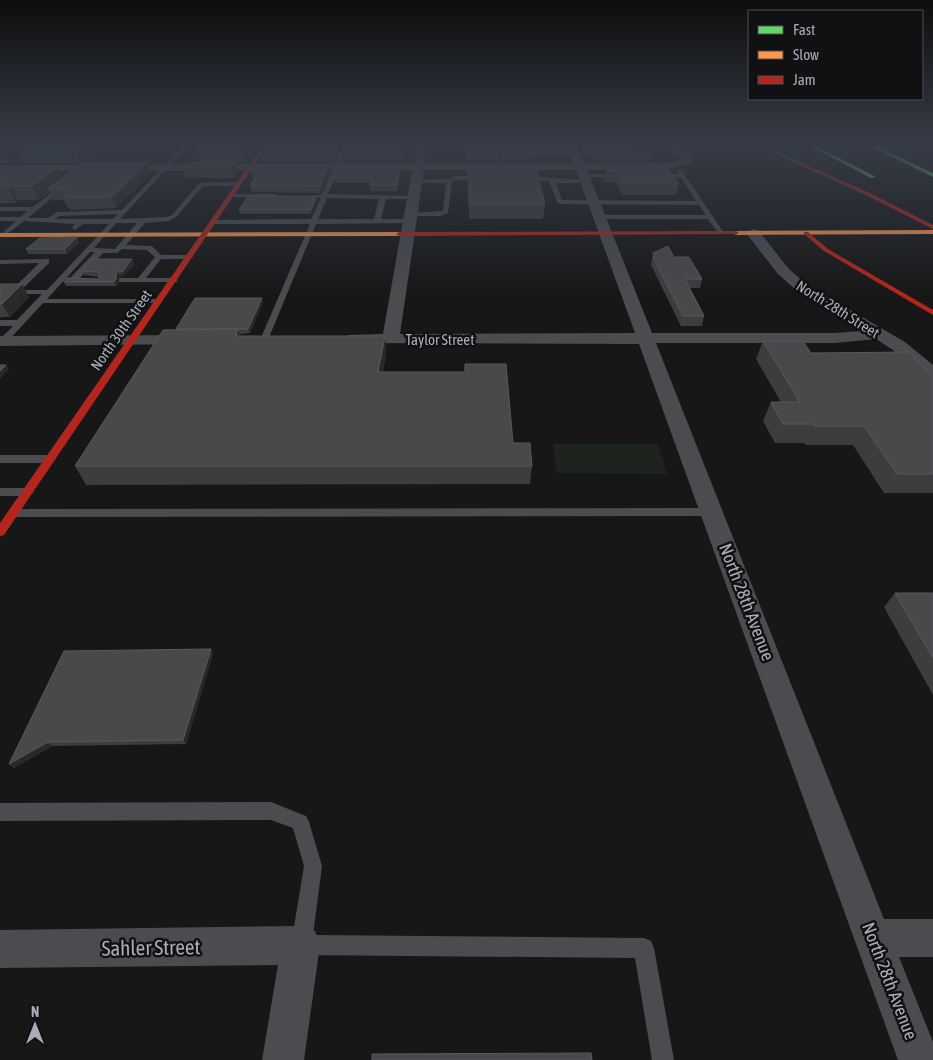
<svg xmlns="http://www.w3.org/2000/svg" width="933" height="1060" font-family="'Asap Condensed',sans-serif">
	<rect width="100%" height="100%" fill="#171717"/>
	<!-- green -->
	<path fill="#1d241e" d="M553,444h105l9,30 -110,-1z"/>
	<g fill="none" stroke-linecap="round" stroke-linejoin="round">
		<!-- lane -->
		<g fill="#4b4c50" fill-rule="evenodd">
			<path d="M183,145h6l-69,74 47,-2 5,-2 27,-32 40,-1 3,2 -3,2h-36l-27,31 -8,4 -23,2 -19,22 26,1 9,9h31l1,2 -4,2h-28l-15,19h31v4h-58v-4h19l17,-21 -8,-7 -25,-1 -5,4h-14l-26,28h-6v-4l24,-25h-5l-43,47h115v4h-119l-37,40h-6v-4l13,-13h-13v-6h17l25,-26h-28l-4,-2 29,-29 -39,1v-4l49,-1v4l-28,27h26l62,-66h-26l-8,6 -3,-2 3,-4 -51,-3 -21,16 -2,-1v-2l15,-13h-16v-4h20l8,-6h-28v-4h33l30,-23 2,3 -37,31h20l9,-6 65,-2zM118,214l-5,5h-58l4,-3zM116,223h21l-22,26 -21,-1z"/>
			<path d="M343,145h6l-21,49 88,2 1,1 -3,2h-28l-5,20h29l3,2 -3,2 -94,1 -48,116 -1,2h-6l-1,-2 50,-116h-96l-3,-2 3,-2 97,-1 10,-21 -5,-2 6,-2zM327,198l52,1 -5,20h-56z"/>
			<path d="M493,145h6l2,23 -5,-1z"/>
			<path d="M0,159l21,2 -21,2z"/>
			<path d="M677,169h4l43,64 -1,1h-4l-11,-15h-108l-3,-2 3,-2h106l-7,-10 -139,-1 -3,-2 -8,-21 -26,-1 -3,-2 3,-2 64,4 -2,3h-29l6,17 134,1 -15,-23h-25l-3,-2 3,-2h23z"/>
			<path d="M583,174h38l3,2 -3,2 -40,-1z"/>
			<path d="M454,176h31l3,2 -3,2h-30l-3,2 -4,31 -8,3h-31l-1,-1 3,-2 32,-2 3,-28h-30l-2,-3 34,-1z"/>
			<path d="M231,194h45l3,2 -3,2 -47,-1v-2z"/>
			<path d="M0,455h50l6,4 -6,4h-50z"/>
			<path d="M0,488h28l6,4 -6,4h-28z"/>
			<path d="M712,508l6,4 -6,4 -699,1 -6,-4 6,-4z"/>
			<path d="M271,802l35,14 3,6 13,44 -9,69 331,3 7,3 3,7 20,112h-22l-17,-102 -334,-3 -7,-3 -3,-7 13,-79 -11,-38 -22,-8 -271,1v-18z"/>
		</g>
		<!-- street -->
		<g fill="#4b4c50" fill-rule="evenodd">
			<path d="M417,145h10l-3,18h149l-6,-18h10l7,18h83l16,-4 -16,-14c12,0 22,3 27,15 -12,14 -86,9 -107,10l65,163h183l26,-2 -64,-40 -19,-17 -32,-41 7,-4 5,1 30,38 19,17 98,57 28,23v14l-6,-1 -34,-28 -17,-11 -41,4h-179l228,576h49v38h-34l34,85v18h-35l-259,-716 -291,-1 -3,-4 3,-4 35,-1 29,-164 -412,1v-6l414,-2zM424,170h152l59,163 -235,1z"/>
			<path d="M188,335l6,1 3,4 -3,4 -194,2v-10z"/>
			<path d="M301,926l14,5 5,14 -16,115h-42l16,-95 -278,3v-38z"/>
		</g>
		<!-- fast -->
		<g fill="#63d668" fill-rule="evenodd">
			<path d="M808,145h6l62,32 -5,1z"/>
			<path d="M868,145h6l59,28v4z"/>
		</g>
		<!-- slow -->
		<g fill="#ff974d" fill-rule="evenodd">
			<path d="M933,230v4l-197,1 -3,-2 3,-2z"/>
			<path d="M0,233l399,-1 3,2 -3,2 -399,1z"/>
		</g>
		<!-- jam -->
		<g fill="#b3261e" fill-rule="evenodd">
			<path d="M263,145h5l-264,390 -4,1v-13z"/>
			<path d="M756,145h6l112,50 59,30v4l-63,-32z"/>
			<path d="M736,231l2,1v2l-339,2 -3,-2 3,-2z"/>
			<path d="M804,232h4l20,17 105,61v5l-109,-64 -20,-17z"/>
		</g>
	</g>
	<!-- wall -->
	<g fill="#3d3d3f">
		<path d="M29,145h72l-21,18h-58l-4,-10z"/>
		<path d="M204,145h54l-12,17h-10l2,10 -4,6h-48l-3,-11 17,-5 -3,-10z"/>
		<path d="M342,145l-8,17h-71l-1,-5 15,-7z"/>
		<path d="M348,145h58l-3,16h-59v-4z"/>
		<path d="M439,145h53l1,16h-25l-2,-2v-7l-27,-1z"/>
		<path d="M501,145h66l3,9 -1,3 -38,1 -1,3h-28z"/>
		<path d="M578,145h47l2,3 27,10v3h-57l-7,-4h-6z"/>
		<path d="M148,162l3,11 -35,35 -46,2v-2h-2l-4,-8h-11l-3,-8 -11,8h-21l-3,3h-15v-37l58,1 4,11z"/>
		<path d="M468,168l77,36 -2,15h-74z"/>
		<path d="M606,169h62l11,15 -3,11h-54l-6,-13h-11l-1,-2z"/>
		<path d="M251,171l79,1 -9,21 -69,-1 -2,-7 5,-7h-3z"/>
		<path d="M401,172l-4,19h-27v-8h-35l-1,-5z"/>
		<path d="M317,196v4l-6,14h-71l-1,-4z"/>
		<path d="M79,242l-12,12h-39l-2,-5z"/>
		<path d="M653,253l21,4 28,22 -2,9h-11l15,28 -2,10h-21l-30,-61z"/>
		<path d="M132,259l2,5 -10,12 -6,1v6l-2,3h-50l-2,-4 35,-3v-2l-15,-2 -2,-4z"/>
		<path d="M0,284l29,13 -19,20h-8l-2,1z"/>
		<path d="M263,302l-13,31 -10,1v2h145l1,17 -3,19 130,71 19,23 -2,18 -444,1 -11,-19 102,-136z"/>
		<path d="M763,341l48,12 122,25v115h-49l-31,-48h-47l-2,-2h-29l-12,-22 8,-19h10l-25,-43z"/>
		<path d="M895,593h38v102l-49,-88z"/>
		<path d="M211,649l2,5 -27,90 -134,2 -38,22 -5,-4z"/>
	</g>
	<!-- shaded-wall -->
	<g fill="#29292a">
		<path d="M85,145h16l-21,18 -4,-11z"/>
		<path d="M249,145h9l-12,17 -3,-10z"/>
		<path d="M339,145h3l-8,17 -1,-5z"/>
		<path d="M405,145h1l-3,16 -1,-5z"/>
		<path d="M148,162l3,11 -35,35 -4,-11z"/>
		<path d="M236,162l2,10 -4,6 -2,-11z"/>
		<path d="M329,165l1,7 -9,21 -1,-7z"/>
		<path d="M58,167l6,14 -16,8 2,3 -11,8 -7,-14z"/>
		<path d="M400,167l1,5 -4,19v-5z"/>
		<path d="M11,186l7,14 -3,3 -7,-15z"/>
		<path d="M317,196v4l-6,14v-4z"/>
		<path d="M77,237l2,5 -12,12 -2,-5z"/>
		<path d="M132,259l2,5 -10,12 -6,1v6l-2,3 -2,-4 2,-10z"/>
		<path d="M22,284l7,13 -19,20 -8,-13z"/>
		<path d="M262,298l1,4 -13,31 -2,-4z"/>
		<path d="M238,329l6,18 -8,-11z"/>
		<path d="M385,336l1,17 -6,38 -2,-19z"/>
		<path d="M6,365l3,4 -9,10v-8z"/>
		<path d="M211,649l2,5 -27,90 -3,-4z"/>
		<path d="M48,742l4,4 -38,22 -5,-4z"/>
	</g>
	<!-- building -->
	<g fill="#49494c" stroke="#58595d">
		<path d="M29,145h56l-9,7 -58,1z"/>
		<path d="M204,145h45l-6,7h-46z"/>
		<path d="M270,145h4l3,5 3,-5h59l-6,12h-71z"/>
		<path d="M348,145h57l-3,11 -58,1z"/>
		<path d="M439,145h53l1,13h-25l-2,-3v-7h-27z"/>
		<path d="M501,145h66l3,9h-38l-2,4h-28z"/>
		<path d="M580,145h45l2,3h21l6,10h-56l-7,-4h-7z"/>
		<path d="M148,162l-36,35 -47,1 2,-1h-4l9,-8h-24l33,-26z"/>
		<path d="M188,162h48l-4,5h-49z"/>
		<path d="M255,165h74l-9,21 -70,-1 10,-14h-9z"/>
		<path d="M0,166l58,1 -26,19h-21l-3,2h-8z"/>
		<path d="M339,167h61l-3,19 -27,-1 2,-7h-38z"/>
		<path d="M468,168h68l9,36h-76z"/>
		<path d="M606,169h62l11,15h-55l-7,-13h-11z"/>
		<path d="M248,196h69l-6,14h-72z"/>
		<path d="M77,237l-12,12h-39l14,-11z"/>
		<path d="M668,246l6,11h15l13,22h-17l19,37h-21l-30,-59h2l-2,-4z"/>
		<path d="M93,259h39l-10,13h-6v7l-2,3h-50l3,-4 32,1v-7l-17,-1z"/>
		<path d="M0,284h22l-20,20h-2z"/>
		<path d="M195,298h67l-14,31h-72z"/>
		<path d="M238,329l-2,7h149l-7,36h87v-8h41l7,79h17l2,23h-457l88,-136z"/>
		<path d="M763,341h40l8,12 99,-1 23,26v96h-36l-33,-48h-49l-1,-2h-31l-12,-22h29z"/>
		<path d="M0,365h6l-6,6z"/>
		<path d="M895,593h38v65z"/>
		<path d="M211,649l-28,91 -135,2 -39,22 55,-113z"/>
		<path d="M591,1053l1,7h-220v-6z"/>
	</g>
	<!-- sky -->
	<linearGradient id="sky" x2="0" y2="1"><stop stop-color="#0d0d0d"/><stop offset="0.49" stop-color="#363c47"/><stop offset="1" stop-color="#363c47" stop-opacity="0"/></linearGradient>
	<rect width="933" height="294" fill="url(#sky)"/>
	<g text-anchor="middle" dominant-baseline="central" stroke-width="5" stroke-linejoin="round" paint-order="stroke">
		<!-- far-street labels -->
		<g font-size="15" fill="#a8adb8" stroke="#111113">
			<text transform="translate(838 309) rotate(32)">North 28th Street</text>
			<text transform="translate(121 330) rotate(-55)">North 30th Street</text>
			<text x="440" y="339">Taylor Street</text>
		</g>
		<!-- street labels -->
		<g font-size="18" fill="#a8adb8" stroke="#111113">
			<text transform="translate(747 602) rotate(69)">North 28th Avenue</text>
			<text transform="translate(890 981) rotate(69)">North 28th Avenue</text>
		</g>
		<!-- near-street labels -->
		<g font-size="21" fill="#a8adb8" stroke="#111113">
			<text transform="translate(151 947) rotate(-1)">Sahler Street</text>
		</g>
	</g>
	<!-- legend -->
	<rect x="748" y="10" width="175" height="90" fill="#111113" stroke="#4d4f55"/>
	<rect x="758" y="26" width="25" height="8" fill="#63d668" stroke="#4d4f55"/>
	<text x="793" y="35" font-size="15" fill="#a8adb8">Fast</text>
	<rect x="758" y="51" width="25" height="8" fill="#ff974d" stroke="#4d4f55"/>
	<text x="793" y="60" font-size="15" fill="#a8adb8">Slow</text>
	<rect x="758" y="76" width="25" height="8" fill="#b3261e" stroke="#4d4f55"/>
	<text x="793" y="85" font-size="15" fill="#a8adb8">Jam</text>
	<!-- north arrow -->
	<g transform="translate(35 1025)" stroke="#111113" stroke-width="4" paint-order="stroke">
	<path d="M0-4L9 19L0 12L-9 19Z" fill="#a8adb8"/>
	<text y="-8" font-size="14" font-weight="bold" text-anchor="middle" fill="#a8adb8">N</text>
	</g>
</svg>
